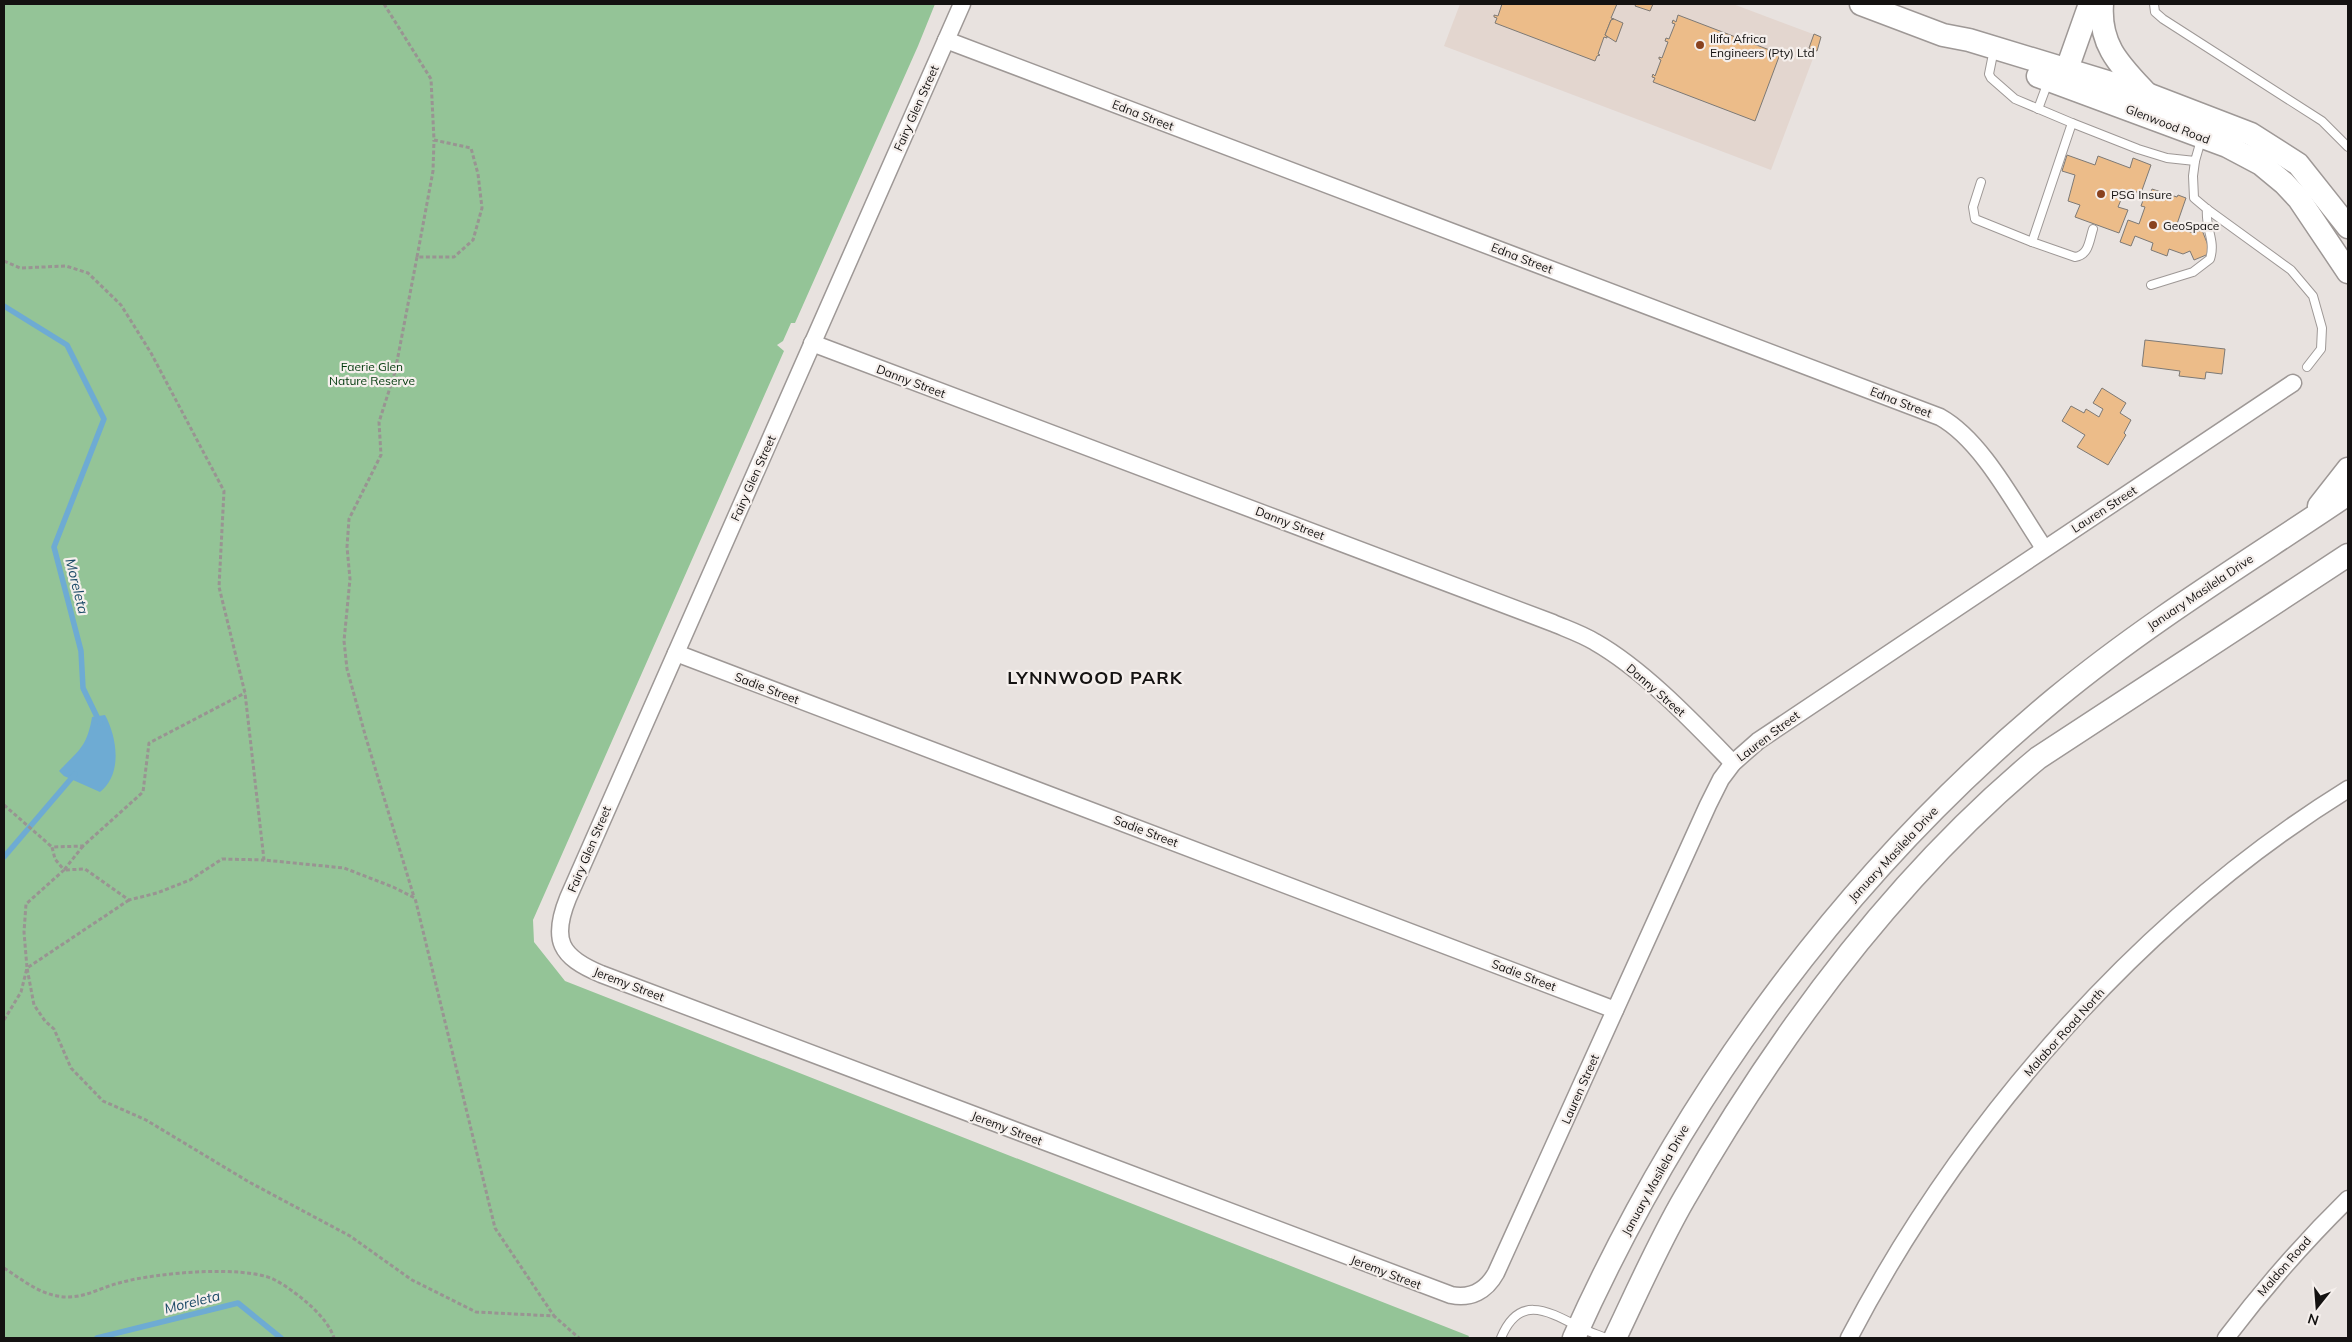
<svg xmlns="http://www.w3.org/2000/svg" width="2352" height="1342" font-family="Mulish,sans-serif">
	<rect width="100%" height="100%" fill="#e8e2df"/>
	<!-- built -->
	<path fill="#e3d6cf" d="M1460,4h273l88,33 -50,133 -327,-124z"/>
	<!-- green -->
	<path fill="#94c497" d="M4,4h931l-17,42 -123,277h-4l-8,18 -6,4 7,6 -251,569 1,22 31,39 904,355 -1,2h-1464z"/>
	<!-- water -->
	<path fill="#6eabd3" d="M105,715c12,22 18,59 -5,77l-36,-16 -5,-5c20,-21 28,-24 33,-54z"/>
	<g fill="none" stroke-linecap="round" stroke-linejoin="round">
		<!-- stream -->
		<g stroke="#6eabd3" stroke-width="5.5">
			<path d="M4,306l63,39 37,74 -50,128 27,104 2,37 17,35"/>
			<path d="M4,857l71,-83"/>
			<path d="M97,1338l141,-35 43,35"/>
		</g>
	</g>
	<!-- building -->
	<g fill="#ecbc89" stroke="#7d7975">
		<path d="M1502,4h115l-6,14 3,1 -3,1 -6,15 2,1v2l-3,-1 -6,17 2,1 -3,1 -2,5 -100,-38 2,-5 -3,-1v-2l4,1z"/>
		<path d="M1636,4h17l-3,7 -15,-5z"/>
		<path d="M1678,15l102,39 -25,67 -102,-39 2,-4 -3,-1 1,-3 2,2 6,-16 -2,-1v-2l3,1 6,-16 -3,-1 1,-3 3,1 6,-15 -3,-1 1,-3 3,2z"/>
		<path d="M1614,19l9,4 -7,19 -11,-7 6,-15z"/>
		<path d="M1814,34l7,3 -4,14 -8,-3z"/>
		<path d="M2067,155l28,10 3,-9 32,12 3,-10 18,7 -10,28 -8,-2 -3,6 -7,-2 -5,12 10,3 -9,23 -44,-16 5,-12 -12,-4 7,-26 -13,-4z"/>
		<path d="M2152,189l25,8 1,-2 8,3 -9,26 7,3 -2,2 11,4 9,-3 9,23 -17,7 -4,-9 -7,3 -14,-5 -2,7 -16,-6 2,-7 -18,-7 -4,10 -11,-4 8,-22 11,4 6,-17 -4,-1 4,-11 4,2z"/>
		<path d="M2145,340l80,9 -3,25 -16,-2 -1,7 -26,-3 1,-5 -38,-5z"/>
		<path d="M2102,388l24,15 -6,10 11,7 -7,13 2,2 -18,30 -31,-18 8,-12 -23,-14 9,-15 13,7 2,-4 13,8 4,-8 -10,-6z"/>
	</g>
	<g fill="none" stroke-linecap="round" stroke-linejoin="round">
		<!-- lane casing -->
		<g stroke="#9e9896" stroke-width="10">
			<g id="lane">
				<path d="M2154,4l1,8 8,7 159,102 26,26"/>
				<path d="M1992,59l-3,15 2,4 24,21 57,24 66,26 29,9 28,3 6,-21"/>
				<path d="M2038,109l10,-27"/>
				<path d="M2072,123l-40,119 43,15c14,-2 14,-16 18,-28"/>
				<path d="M2195,161l-2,15 1,22 13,11 84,61 22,26 9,32 -1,21 -14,18"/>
				<path d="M1981,182l-8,25 2,12 57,23"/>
				<path d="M2151,285l42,-13 17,-13c6,-19 -5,-30 -3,-50"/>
				<path d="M1501,1338c17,-42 44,-29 76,-12 9,5 19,8 29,12"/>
			</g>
		</g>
		<!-- street casing -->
		<g stroke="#9e9896" stroke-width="19">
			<g id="street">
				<path d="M962,4l-394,894c-17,42 -8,59 33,76l850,321c20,4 35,-4 45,-22l212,-468 13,-26 12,-16 25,-22 535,-358"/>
				<path d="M946,40l994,377c43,24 76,90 104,131"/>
				<path d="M812,343l741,280c14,6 29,11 42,19 49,28 98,80 138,121"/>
				<path d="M676,653l939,357"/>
				<path d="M1849,1338c113,-216 291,-420 499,-549"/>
				<path d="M2226,1338c38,-50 77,-95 122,-139"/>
			</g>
		</g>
		<!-- secondary casing -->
		<g stroke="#9e9896" stroke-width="25">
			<g id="secondary">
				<path d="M1861,4l82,31 26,5 178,54 104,40 47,30 50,63"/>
				<path d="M2102,4c-3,42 18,61 45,90"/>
				<path d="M2038,76l189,70 34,18 23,19 15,16 49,73"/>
				<path d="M2062,83l28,-79"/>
				<path d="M2319,506l29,-37"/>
				<path d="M1574,1338c111,-247 273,-467 482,-640 92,-76 193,-137 292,-204"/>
				<path d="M1615,1338c22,-46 43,-94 69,-139 93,-162 209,-320 354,-441l310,-203"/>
			</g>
		</g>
		<!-- path -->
		<g stroke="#999492" stroke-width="3" stroke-dasharray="4 2.5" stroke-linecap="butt">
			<path d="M384,4l47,75 3,61 37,8 7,26 4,34 -9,32 -19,17h-37l-22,115 -16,50 2,33 -32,64 -2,28 3,32 -6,62 3,28 19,69 48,159"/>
			<path d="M417,257l16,-86 1,-31"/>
			<path d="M4,261l16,7 46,-2 22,7 33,32 30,48 73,138 -5,96 26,106 19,167 80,8 49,19 22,11 80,330 59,88"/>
			<path d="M4,805l48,42"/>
			<path d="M83,846l-19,24 21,-1 44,31 28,-7 33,-13 32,-21 42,1"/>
			<path d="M129,900l-102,68 7,37 11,16 9,8 17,39 32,33 43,19 103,62 101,54 62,44 64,32 78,4 25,22"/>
			<path d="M4,1020l17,-28 6,-24 -3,-36 2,-28 38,-34 -9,-11 -3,-12 31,-1 60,-54 6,-49 96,-50"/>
			<path d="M4,1268c20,13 39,29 64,29 19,0 36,-11 55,-15 33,-9 118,-17 150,-3 14,7 28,18 40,29 9,9 17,18 21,30"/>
		</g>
		<!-- lane -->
		<use href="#lane" stroke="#fff" stroke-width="8"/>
		<!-- street -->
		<use href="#street" stroke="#fff" stroke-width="16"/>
		<!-- secondary -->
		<use href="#secondary" stroke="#fff" stroke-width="22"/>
	</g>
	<!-- markers -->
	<g fill="#89421f" stroke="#f5efec" stroke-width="2">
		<circle cx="1700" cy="45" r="5"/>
		<circle cx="2101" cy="194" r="5"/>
		<circle cx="2153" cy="225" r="5"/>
	</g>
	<g text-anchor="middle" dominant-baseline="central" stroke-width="4.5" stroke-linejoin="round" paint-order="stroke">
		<!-- poi labels -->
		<g font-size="12" fill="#141211" stroke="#f5efec" text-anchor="start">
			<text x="1710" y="38">Ilifa Africa<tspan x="1710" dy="14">Engineers (Pty) Ltd</tspan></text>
			<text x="2111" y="194">PSG Insure</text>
			<text x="2163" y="225">GeoSpace</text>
		</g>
		<!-- street labels -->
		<g font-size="12" fill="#141211" stroke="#f5efec">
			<text transform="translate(916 108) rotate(-66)">Fairy Glen Street</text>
			<text transform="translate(1143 115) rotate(21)">Edna Street</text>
			<text transform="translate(2168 124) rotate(21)">Glenwood Road</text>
			<text transform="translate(1522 258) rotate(21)">Edna Street</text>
			<text transform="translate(911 381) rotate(21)">Danny Street</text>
			<text transform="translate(1901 402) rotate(21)">Edna Street</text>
			<text transform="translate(753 478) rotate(-66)">Fairy Glen Street</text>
			<text transform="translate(2104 509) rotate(-33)">Lauren Street</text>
			<text transform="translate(1290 523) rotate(21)">Danny Street</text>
			<text transform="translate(2200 592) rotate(-34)">January Masilela Drive</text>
			<text transform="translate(767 688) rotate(21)">Sadie Street</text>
			<text transform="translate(1656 690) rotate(41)">Danny Street</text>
			<text transform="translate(1768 736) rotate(-37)">Lauren Street</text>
			<text transform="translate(1146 831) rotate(21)">Sadie Street</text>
			<text transform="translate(589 849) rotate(-67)">Fairy Glen Street</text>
			<text transform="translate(1893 854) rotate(-47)">January Masilela Drive</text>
			<text transform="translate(1524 975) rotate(21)">Sadie Street</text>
			<text transform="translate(629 984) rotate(21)">Jeremy Street</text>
			<text transform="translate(2064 1032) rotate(-48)">Malabor Road North</text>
			<text transform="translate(1580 1089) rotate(-66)">Lauren Street</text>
			<text transform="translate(1007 1128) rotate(21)">Jeremy Street</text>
			<text transform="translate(1655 1180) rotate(-61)">January Masilela Drive</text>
			<text transform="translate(2284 1266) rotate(-49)">Maldon Road</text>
			<text transform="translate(1386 1272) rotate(21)">Jeremy Street</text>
		</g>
		<!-- park labels -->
		<g font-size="12" fill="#00390c" stroke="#f5efec">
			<text x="372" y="366">Faerie Glen<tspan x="372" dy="14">Nature Reserve</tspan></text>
		</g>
		<!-- water labels -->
		<g font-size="14" font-style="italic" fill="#1b4a67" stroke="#f5efec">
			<text transform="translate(77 586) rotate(76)">Moreleta</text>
			<text transform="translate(192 1302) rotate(-14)">Moreleta</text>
		</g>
		<!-- district labels -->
		<g font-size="18" font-weight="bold" letter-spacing="1" fill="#141211" stroke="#f5efec">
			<text x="1095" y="677">LYNNWOOD PARK</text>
		</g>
	</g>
	<!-- border -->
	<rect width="2352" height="1342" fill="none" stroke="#141211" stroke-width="10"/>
	<!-- north arrow -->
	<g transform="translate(2317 1307) rotate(197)" stroke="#f5efec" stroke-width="4" paint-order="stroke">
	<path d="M0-4L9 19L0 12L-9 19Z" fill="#141211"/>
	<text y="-8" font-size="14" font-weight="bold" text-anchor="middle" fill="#141211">N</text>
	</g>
</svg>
